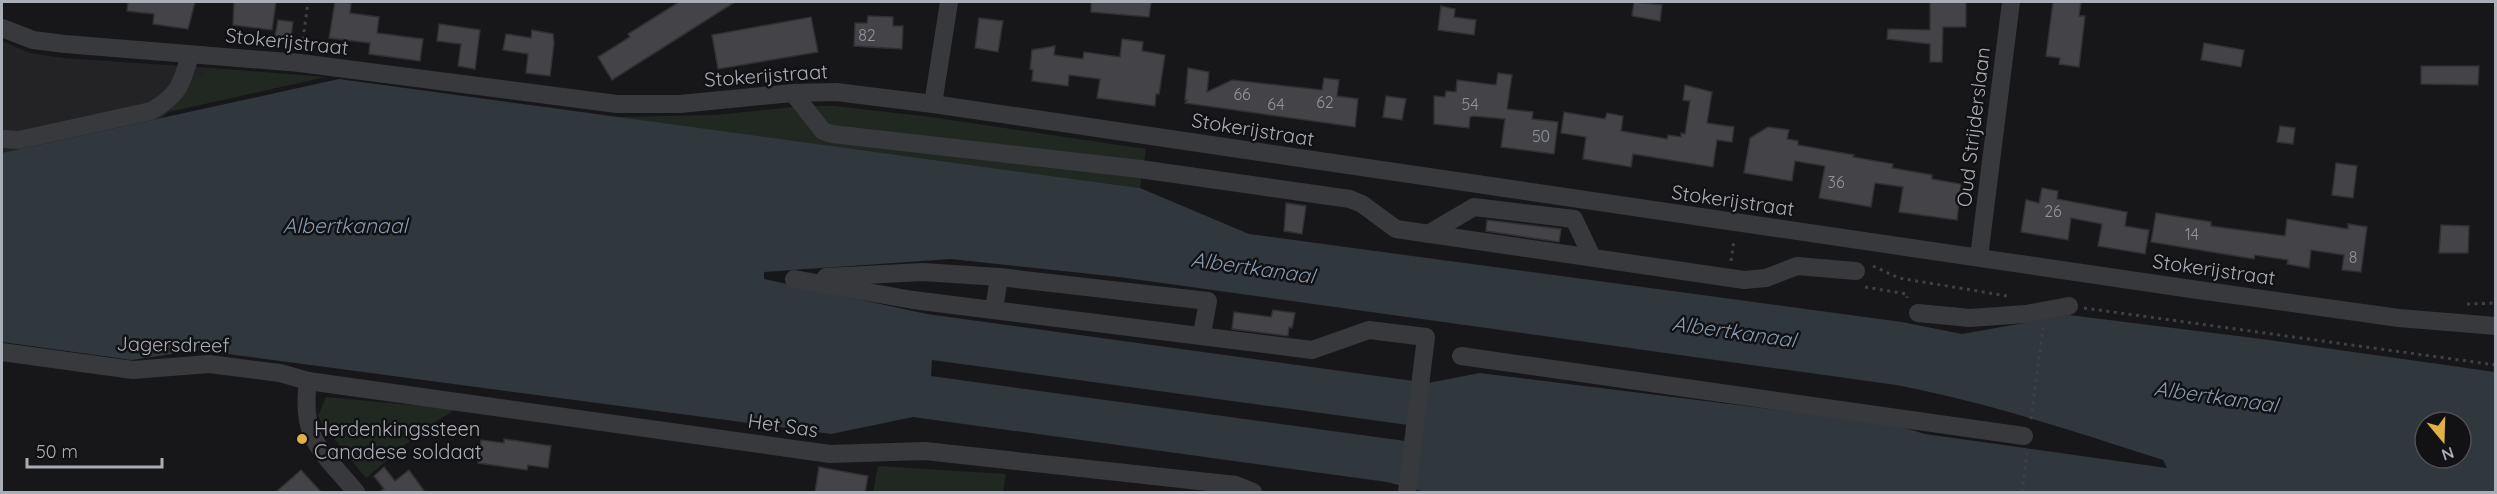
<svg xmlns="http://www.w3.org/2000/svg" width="2497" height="494" font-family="Quicksand,sans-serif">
	<rect width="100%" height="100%" fill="#171719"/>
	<!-- built -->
	<path fill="#232325" d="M2,41l28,12 33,5 149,10 -19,12 -24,32 -10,8 -153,34 -4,-1z"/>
	<!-- green -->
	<g fill="#212822">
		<path d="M212,68l114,9 -157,35 24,-32z"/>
		<path d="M802,106h33l96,11 215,32 -6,39 -524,-71 99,-2z"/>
		<path d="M326,397l130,12 -31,19 -59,50 -43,-53 -5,-9z"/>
		<path d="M878,466l128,8 -3,18h-130z"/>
	</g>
	<!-- water -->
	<path fill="#30373d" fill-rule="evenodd" d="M339,79l801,109 109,46 653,88 60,12 107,-19 193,24 233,33v120h-1070l-38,-10 -474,-65 -82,17 -633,-84 -66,10 -130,-18v-189zM951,259l168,18 777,108c91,17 179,47 267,75l4,8 -242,-34 -33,-10 -412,-51 -52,10 -501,-69 -163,-35v-7zM932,360l491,67 -3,16 -489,-67zM2425,422h36v36h-36z"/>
	<!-- building -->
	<g fill="#444448" stroke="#313134" stroke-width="1.5">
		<path d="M128,2h67l-7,27 -35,-5 1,-10 -27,-3z"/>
		<path d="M234,2h42l-4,28 -39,-5z"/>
		<path d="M335,2l16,1 -1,10 29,4 -2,16 46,6 -3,22 -51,-7 1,-11 -41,-5z"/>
		<path d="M679,2h56l-123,78 -14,-23 32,-20 -2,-3z"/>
		<path d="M1091,2h60l-2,15 -58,-5z"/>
		<path d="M1634,2l28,3 -2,16 -28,-5z"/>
		<path d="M1930,2h36v25h-23l-1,35h-12v-18l-43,-5 1,-10 42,1z"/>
		<path d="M2053,2h28l-2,14h6l-6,51 -20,-3 1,-6 -14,-2z"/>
		<path d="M1441,6l14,3 -1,8 22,3 -2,15 -36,-5z"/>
		<path d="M868,16l25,1v9h10l-1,23 -48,-3 1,-23h12z"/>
		<path d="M811,17l7,35 -100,17 -6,-34z"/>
		<path d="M979,18l24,3 -5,31 -23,-4z"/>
		<path d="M278,20l15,2 -2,16 -16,-2z"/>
		<path d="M439,24l41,6 -5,39 -17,-3 3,-22 -24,-3z"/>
		<path d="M532,30l21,4 1,9 -4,33 -24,-3 2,-19 -25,-4 3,-16 25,4z"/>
		<path d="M1122,39l21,3 -1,9 23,4 -6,39h-3l-1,12 -58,-8 3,-19 -31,-4 -1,11 -36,-5 1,-11 -3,-1 2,-19 23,-4 -1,9 29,4 1,-7 36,5z"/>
		<path d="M2204,43l40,7 -3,17 -40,-7z"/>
		<path d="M2421,66h58l-1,19 -57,-1z"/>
		<path d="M1188,68l21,4 -2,20 25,-12 90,10 2,-12 15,2 -2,16 21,3 -3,28 -170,-24 2,-3h-2z"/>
		<path d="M1498,73l14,2 -5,34 26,3 -1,7 26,3 -4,32 -53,-7 4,-28 -31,-3 -4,1 -1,11 -35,-4v-28l11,1 1,-6 10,1 1,-12 39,5z"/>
		<path d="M1685,85l27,7 -5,31 27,4 -2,15 -15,-2 -4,27 -80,-13 -2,13 -48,-8 3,-22 -25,-4 3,-21 41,7 2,-6 16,3 -2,15 46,8 1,-4 13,2v-4l4,1 5,-33 -7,-1z"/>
		<path d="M1386,96l20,3 -4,21 -19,-3z"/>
		<path d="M2280,126l15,2 -2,16 -16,-2z"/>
		<path d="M1768,127l21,3 -2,9 11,2v4l56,10 -1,2 40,7 -1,4 40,7v4l29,5 -4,36 -58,-8 4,-25 -28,-4 -4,24 -52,-9 6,-32 -30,-5 -3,20 -48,-8 6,-35z"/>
		<path d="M2336,163l21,3 -4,32 -21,-3z"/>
		<path d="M2042,188l16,3 -1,8 70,13 -2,14 24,4 -4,24 -47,-8 4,-22 -31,-6 -3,22 -47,-8 5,-32 13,3z"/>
		<path d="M1286,203l20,3 -4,28 -18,-3z"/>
		<path d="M2156,213l55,9v4l74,10 2,-17 61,10v-5l19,3 -6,45 -19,-2 2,-15 -33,-5 -2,18 -22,-4 1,-4 -33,-5 -1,4 -103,-17z"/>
		<path d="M1487,220l74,9 -2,13 -73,-11z"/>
		<path d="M2441,225l28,1 -1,27h-29z"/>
		<path d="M1273,310l22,3 -3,15 -3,-1 -1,9 -56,-7 2,-17 37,5z"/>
		<path d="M504,439l47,7 -3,22 -20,-3 -1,5 -49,-7 3,-23 23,3z"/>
		<path d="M384,467l11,14 14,-11 16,22h-46l5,-3 -10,-13z"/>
		<path d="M819,467l49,9 -3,16h-50z"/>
		<path d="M301,470l20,22h-45z"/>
	</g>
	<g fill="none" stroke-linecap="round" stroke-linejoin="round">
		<!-- path -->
		<g stroke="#3e4044" stroke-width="3" stroke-dasharray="3 4.5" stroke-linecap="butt">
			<path d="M302,47l6,-45"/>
			<path d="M1731,261l3,-21"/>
			<path d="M1873,266l26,12 108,18"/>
			<path d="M1865,287l42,7v4"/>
			<path d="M2467,304l29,-1"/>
			<path d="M2084,308l412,57"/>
			<path d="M2031,419l12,-91"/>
			<path d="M2022,492l5,-39"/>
		</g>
		<!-- minor -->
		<g stroke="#38393d" stroke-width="18">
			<path d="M2,28l31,12 32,4 235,19 317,41h63l113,-11 43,-1 97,12 1258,185 208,29 97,8"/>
			<path d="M793,93l30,38 9,3 308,35 210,30 12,5 34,25 348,51 22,-2 31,-12 59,5"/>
			<path d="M933,104l16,-102"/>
			<path d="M2,139l17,1 132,-29c27,-15 31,-27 39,-56"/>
			<path d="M1428,234l46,-27 100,12 18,38"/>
			<path d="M1979,257l32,-255"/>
			<path d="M826,277l97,-5 76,5 209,24 -6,33"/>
			<path d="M794,279l119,21 399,50 57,-20 57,7 -19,155"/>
			<path d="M994,310l5,-33"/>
			<path d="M1918,313l52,5 56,-4 43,-8"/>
			<path d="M2,352l131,18 76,-6 71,9 28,8 522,73 95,-3 311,34 17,7"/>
			<path d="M1461,356l563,80"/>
			<path d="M308,381c-8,58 14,70 48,111"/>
		</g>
	</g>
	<!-- markers -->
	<circle fill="#e2b146" stroke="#121214" stroke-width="2" cx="302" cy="439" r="6"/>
	<g text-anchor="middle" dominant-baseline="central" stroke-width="5" stroke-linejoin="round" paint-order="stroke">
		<!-- number labels -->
		<g font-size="16" fill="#90949b">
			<text x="867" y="35">82</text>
			<text x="1242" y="94">66</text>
			<text x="1325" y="102">62</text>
			<text x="1276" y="104">64</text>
			<text x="1470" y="104">54</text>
			<text x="1541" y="136">50</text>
			<text x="1836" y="182">36</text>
			<text x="2053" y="211">26</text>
			<text x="2192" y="234">14</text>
			<text x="2353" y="257">8</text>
		</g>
		<!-- street labels -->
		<g font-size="20" fill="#aaaeb7" stroke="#121214">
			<text transform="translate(287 41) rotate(6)">Stokerijstraat</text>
			<text transform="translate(766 75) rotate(-4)">Stokerijstraat</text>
			<text transform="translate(1973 127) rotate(-83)">Oud Strijderslaan</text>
			<text transform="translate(1253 129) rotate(9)">Stokerijstraat</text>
			<text transform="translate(1733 200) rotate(8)">Stokerijstraat</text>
			<text transform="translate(2214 269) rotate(8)">Stokerijstraat</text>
			<text transform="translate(173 344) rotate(1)">Jagersdreef</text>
			<text transform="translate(783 425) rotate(8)">Het Sas</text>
		</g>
		<!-- poi labels -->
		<g font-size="20" fill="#aaaeb7" stroke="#121214" text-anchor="start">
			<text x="314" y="428">Herdenkingssteen<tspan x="314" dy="23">Canadese soldaat</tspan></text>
		</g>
		<!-- water labels -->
		<g font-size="21" font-style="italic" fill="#849aaf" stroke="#121214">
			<text x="345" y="225">Albertkanaal</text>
			<text transform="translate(1253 267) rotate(8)">Albertkanaal</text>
			<text transform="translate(1734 331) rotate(8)">Albertkanaal</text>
			<text transform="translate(2216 396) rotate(8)">Albertkanaal</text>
		</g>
	</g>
	<!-- border -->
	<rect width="2497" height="494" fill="none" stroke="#aaaeb7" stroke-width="6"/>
	<!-- north arrow -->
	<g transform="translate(2443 440) rotate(161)"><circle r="28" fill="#121214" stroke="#4f5055" stroke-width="1.5"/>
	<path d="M0-4.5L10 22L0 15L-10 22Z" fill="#e2b146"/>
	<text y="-9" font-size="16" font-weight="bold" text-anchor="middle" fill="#aaaeb7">N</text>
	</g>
	<!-- scale -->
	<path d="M27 458v9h135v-9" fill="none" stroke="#aaaeb7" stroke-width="3"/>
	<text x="36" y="458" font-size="18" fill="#aaaeb7" stroke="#121214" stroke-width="4.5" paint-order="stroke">50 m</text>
</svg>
